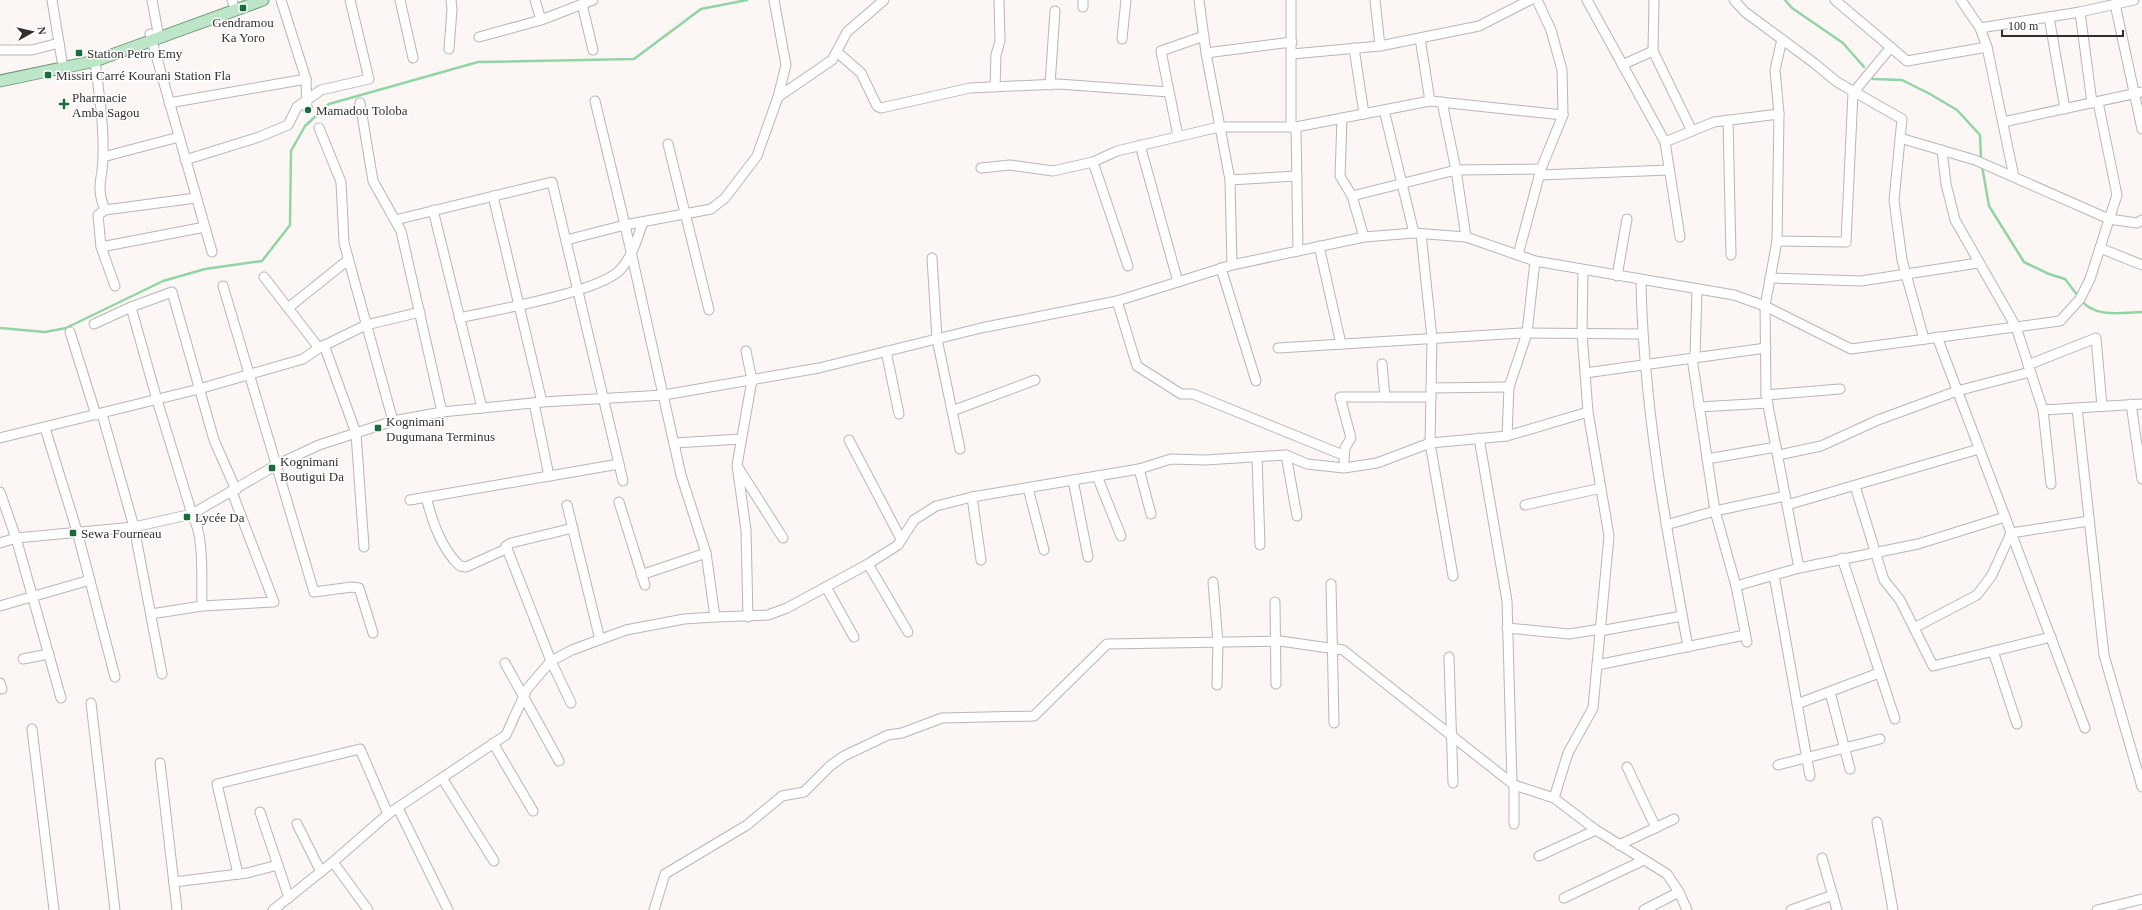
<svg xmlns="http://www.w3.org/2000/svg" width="2142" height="910" font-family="Georgia,serif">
	<rect width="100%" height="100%" fill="#fcf6f5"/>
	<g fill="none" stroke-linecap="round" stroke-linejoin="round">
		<!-- stream -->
		<g stroke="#92d5a5" stroke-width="2.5">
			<path d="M1785,0l7,8 51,35 21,24"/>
			<path d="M1873,79l29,1 28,14 27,16 23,25 1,24"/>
			<path d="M1982,166l7,40 35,56 25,12 16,5 13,17"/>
			<path d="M2081,300c14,18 40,13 61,12"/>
			<path d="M0,328l45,4 21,-4 97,-47 42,-12 57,-8 28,-36 1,-74 14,-25 24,-22 149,-42 156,-3 67,-50 46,-9"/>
		</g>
		<!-- minor casing -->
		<g stroke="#bbb5b5" stroke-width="11">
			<g id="minor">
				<path d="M52,0l10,61"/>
				<path d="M152,0l7,38"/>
				<path d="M232,0l1,3"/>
				<path d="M281,0l25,79 1,29"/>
				<path d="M400,0l13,58"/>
				<path d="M535,0l6,20"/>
				<path d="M1199,0l7,53 24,127 2,85"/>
				<path d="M1375,0l5,46"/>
				<path d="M1587,0l78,142 15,95"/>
				<path d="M1654,0l-1,51 39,80"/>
				<path d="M1734,0l11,12 69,51 23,19 65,37 -8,81 8,60 22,79"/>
				<path d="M1835,0l72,61 80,-14"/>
				<path d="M1961,0l19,28 7,19 27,130"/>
				<path d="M582,4l11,46"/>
				<path d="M2115,4l27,125"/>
				<path d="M1083,7v-7"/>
				<path d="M2080,12l12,91"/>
				<path d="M2049,17l16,92"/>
				<path d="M1980,28l100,-16 54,-12"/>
				<path d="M150,34l62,218"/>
				<path d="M479,37l62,-17 52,-20"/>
				<path d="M1420,38l10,63"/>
				<path d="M1122,39l4,-39"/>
				<path d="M1782,39l-7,31 4,44 -2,127 -12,65 1,89 33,173"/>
				<path d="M1354,48l10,66"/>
				<path d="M449,49l3,-40 -1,-9"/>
				<path d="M0,50h32l27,-7"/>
				<path d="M837,52l24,21 16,33 4,2 89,-20 88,-4 111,8"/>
				<path d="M1206,53l86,-11"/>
				<path d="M1292,54l88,-8 99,-20 51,-26"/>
				<path d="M95,61c4,32 9,64 8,95 0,24 -8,29 2,54"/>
				<path d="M1622,65l31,-14"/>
				<path d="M1050,85l5,-74"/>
				<path d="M995,87l1,-32 4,-14 -1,-41"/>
				<path d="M778,97l54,-37 15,-28 37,-32"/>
				<path d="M1442,102l14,68 10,67"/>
				<path d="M169,103l137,-24"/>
				<path d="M360,103l13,78 28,50 41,181"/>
				<path d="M1384,110l30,123"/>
				<path d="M1342,118l-2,58 12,20 12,41"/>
				<path d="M1728,120l3,135"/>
				<path d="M2003,122l139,-30"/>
				<path d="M1291,127v-127"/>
				<path d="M1296,127l2,124"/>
				<path d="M319,128l22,54 3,61 49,178"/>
				<path d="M1178,136l-17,-85 43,-15"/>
				<path d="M1900,138l75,22 134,59 28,4 5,-3"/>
				<path d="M1665,142l49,-20 65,-8"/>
				<path d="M668,144l41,166"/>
				<path d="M1140,145l38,137"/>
				<path d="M1942,150l4,34 9,36 61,107 27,83 8,74"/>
				<path d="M103,157l76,-20"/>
				<path d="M185,160l74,-23 29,-12 9,-18 24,-17 48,-11 -19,-79"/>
				<path d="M1093,162l35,104"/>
				<path d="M981,168l29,-3 43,6 40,-9 24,-11 102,-24h77l134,-26 133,14"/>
				<path d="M1540,175l129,-5"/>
				<path d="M1230,180l67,-4"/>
				<path d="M493,196l49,206"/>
				<path d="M1352,196l104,-26 85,-1"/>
				<path d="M433,210l49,198"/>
				<path d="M395,220l157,-38 71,299"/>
				<path d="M1421,234l11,104 -2,105 23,133"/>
				<path d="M566,240l59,-15 -30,-124"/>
				<path d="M1777,241l69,1 7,-149 38,-46"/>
				<path d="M1319,246l22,98"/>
				<path d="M101,247l104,-20"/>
				<path d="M2100,248l42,17"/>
				<path d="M1518,255l23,-86 22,-54 -1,-45 -11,-40 -14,-30"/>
				<path d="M932,258l5,81 23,110"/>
				<path d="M1221,268l35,113"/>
				<path d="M1617,276l10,-57"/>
				<path d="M264,277l55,71"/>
				<path d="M1770,278l91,3 117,-18"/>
				<path d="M1641,280c2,123 25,247 47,367"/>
				<path d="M115,286l-14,-39 -3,-32 7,-5 91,-12"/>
				<path d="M223,286l91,306 38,-5 7,1 14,45"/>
				<path d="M1117,301l20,65 44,28h12l150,61"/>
				<path d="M131,307l26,93 35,114c13,24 9,65 10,92"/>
				<path d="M288,308l60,-48"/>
				<path d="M459,318c36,-8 136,-25 160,-47 13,-13 18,-32 24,-49"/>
				<path d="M94,324l37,-17 41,-15 42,148 22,50"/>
				<path d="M70,332l26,83"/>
				<path d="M1937,337l148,391"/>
				<path d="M324,345l32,88 8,114"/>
				<path d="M1278,348l244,-15 120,1"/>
				<path d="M746,351l6,29 -15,85 9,65 2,87"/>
				<path d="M886,351l13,63"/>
				<path d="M1692,358l23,153 21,75 11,56"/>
				<path d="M1695,358l2,-69"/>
				<path d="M1382,364l3,33"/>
				<path d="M2028,365l68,-27 6,68"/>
				<path d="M1585,373l181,-25"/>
				<path d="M1431,388l78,-1"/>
				<path d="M1766,395l74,-6"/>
				<path d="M534,403l15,73"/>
				<path d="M2131,404l11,75"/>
				<path d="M1699,407l69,-4"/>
				<path d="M2077,408l27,247 38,132"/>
				<path d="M2043,410l99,-6"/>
				<path d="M952,411l83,-31"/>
				<path d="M102,414l32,113 28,147"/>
				<path d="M45,428l32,103 38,146"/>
				<path d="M1507,436l2,-49 18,-54 8,-72"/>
				<path d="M0,438l199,-49 104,-30 16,-11 47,-23 54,-13"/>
				<path d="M1479,438l28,163 5,182"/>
				<path d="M849,440l52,99"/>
				<path d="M674,443l67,-4"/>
				<path d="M1286,455l11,61"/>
				<path d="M1778,455l43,-9 57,-26 79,-29 73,-19"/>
				<path d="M1257,457l3,88"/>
				<path d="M1707,459l69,-12"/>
				<path d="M1344,461l1,-13 6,-10 -11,-41h91"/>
				<path d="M739,469l44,69"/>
				<path d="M1139,469l12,45"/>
				<path d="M1097,476l24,60"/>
				<path d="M1073,480l15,77"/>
				<path d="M1855,486l29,94 16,20 33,66 118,-29"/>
				<path d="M1028,488l16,62"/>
				<path d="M0,492l16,46 45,160"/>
				<path d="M426,497c6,23 15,52 34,69l6,1 40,-18"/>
				<path d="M972,497l9,63"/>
				<path d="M410,500l209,-36"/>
				<path d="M619,502l26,83"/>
				<path d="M567,505l33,135"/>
				<path d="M1525,505l76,-17"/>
				<path d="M1787,505l192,-56"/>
				<path d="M1666,525l49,-14 70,-15"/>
				<path d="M0,543l16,-5 118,-11 58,-13 86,-50 41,-19 74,-24 49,-9 100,-10 122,-7 155,-27 162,-40 136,-27 115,-36 132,-28 50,-4 52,4 69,24 199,34 31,11 86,43 209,-28 20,-22 10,-20 27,-84 -19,-93"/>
				<path d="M1842,558l53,161"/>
				<path d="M868,564l40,68"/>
				<path d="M641,575l65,-22"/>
				<path d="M1774,575l36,201"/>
				<path d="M1213,582l5,60 -1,43"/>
				<path d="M1331,584l3,139"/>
				<path d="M1736,586l63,-18 119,-24 87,-27"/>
				<path d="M826,587l28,50"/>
				<path d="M1275,602l1,82"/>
				<path d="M0,606l90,-26"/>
				<path d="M151,614l51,-8 72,-4 -42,-110"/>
				<path d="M715,617l53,-2 19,-7 81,-44 30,-19 16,-25 22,-14 36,-9 167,-28 32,-10 34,1 81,-5 21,9 37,4 33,-5 53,-20 77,-7 81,-24"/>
				<path d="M1507,628l62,6 32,-5"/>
				<path d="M1914,628l63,-33 15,-20 19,-42 78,-12"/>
				<path d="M1600,631l82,-15"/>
				<path d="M1993,651l24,73"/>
				<path d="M1449,657l4,126"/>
				<path d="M23,659l26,-5"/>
				<path d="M505,663l54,98"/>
				<path d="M1597,665l148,-30"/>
				<path d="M0,683l2,6"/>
				<path d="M1830,692l20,77"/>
				<path d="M91,703l24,207"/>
				<path d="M571,703l-20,-42 -45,-115 5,-3 62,-15"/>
				<path d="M1797,704l82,-31"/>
				<path d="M32,729l22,181"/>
				<path d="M493,743l40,68"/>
				<path d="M160,763l17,147"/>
				<path d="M1778,765l102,-26"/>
				<path d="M1627,767l29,61"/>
				<path d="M442,778l52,83"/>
				<path d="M1554,798l14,-45 25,-45 16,-172 -21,-124 -6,-79 1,-63"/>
				<path d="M398,808l50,102"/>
				<path d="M260,812l29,86"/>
				<path d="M1877,822l16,88"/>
				<path d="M297,824l24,48"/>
				<path d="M1514,824v-39"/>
				<path d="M1619,845l55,-26"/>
				<path d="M1539,856l57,-26"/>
				<path d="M1822,858l15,52"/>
				<path d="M333,862l35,48"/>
				<path d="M238,874l-21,-90 143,-35 28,65"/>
				<path d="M174,882l73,-9 31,-8"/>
				<path d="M1564,898l80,-38"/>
				<path d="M273,910l60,-48 55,-48 118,-79 21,-46 24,-28 21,-11 54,-20 58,-11 31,-2 -9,-64 -25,-78 -56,-250 86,-16 14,-11 32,-42 21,-59 8,-32 -12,-65"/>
				<path d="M654,910l11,-36 82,-49 35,-29 22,-4 26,-26 14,-10 44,-21 14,-2 40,-15 92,-2 73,-72 173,-3 63,9 171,135 40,13 42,32 71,44 12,18 8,18"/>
				<path d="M1644,910l35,-18"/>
				<path d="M1791,910l42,-15"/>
				<path d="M2097,910l45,-11"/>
			</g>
		</g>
		<!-- major casing -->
		<g stroke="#6f997a" stroke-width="13">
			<path id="major" d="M0,81l95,-20 168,-61"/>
		</g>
		<!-- minor -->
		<use href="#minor" stroke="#fff" stroke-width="9"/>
		<!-- major -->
		<use href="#major" stroke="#bde5c8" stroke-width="11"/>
	</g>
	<!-- markers -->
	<g fill="#1b6c3c" stroke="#fff" stroke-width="1.5">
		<rect x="239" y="4" width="8" height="8" rx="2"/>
		<rect x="75" y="49" width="8" height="8" rx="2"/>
		<rect x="44" y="71" width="8" height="8" rx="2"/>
		<path d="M62 98h4v4h4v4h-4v4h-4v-4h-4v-4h4z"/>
		<circle cx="308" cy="110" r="4"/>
		<rect x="374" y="424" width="8" height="8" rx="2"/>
		<rect x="268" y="464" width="8" height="8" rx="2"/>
		<rect x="183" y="513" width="8" height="8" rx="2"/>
		<rect x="69" y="529" width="8" height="8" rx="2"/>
	</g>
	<g text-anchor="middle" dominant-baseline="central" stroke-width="3" stroke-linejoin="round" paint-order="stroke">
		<!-- poi labels -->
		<g font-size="13" fill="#302e2e" stroke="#fff" text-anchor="start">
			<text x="243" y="22" text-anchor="middle">Gendramou<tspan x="243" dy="15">Ka Yoro</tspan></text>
			<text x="87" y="53">Station Petro Emy</text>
			<text x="56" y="75">Missiri Carré Kourani Station Fla</text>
			<text x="72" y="97">Pharmacie<tspan x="72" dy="15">Amba Sagou</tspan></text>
			<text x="316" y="110">Mamadou Toloba</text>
			<text x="386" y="421">Kognimani<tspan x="386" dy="15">Dugumana Terminus</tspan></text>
			<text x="280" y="461">Kognimani<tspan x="280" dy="15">Boutigui Da</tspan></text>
			<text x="195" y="517">Lycée Da</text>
			<text x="81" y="533">Sewa Fourneau</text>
		</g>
	</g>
	<!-- north arrow -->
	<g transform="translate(32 32) rotate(82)" stroke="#ffffff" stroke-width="3" paint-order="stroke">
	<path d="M0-3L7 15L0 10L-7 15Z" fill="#302e2e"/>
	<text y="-6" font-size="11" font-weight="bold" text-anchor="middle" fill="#302e2e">N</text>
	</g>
	<!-- scale -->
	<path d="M2002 30v6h121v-6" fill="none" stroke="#302e2e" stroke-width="2"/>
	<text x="2008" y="30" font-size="12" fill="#302e2e" stroke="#ffffff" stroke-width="3" paint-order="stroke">100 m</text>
</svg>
